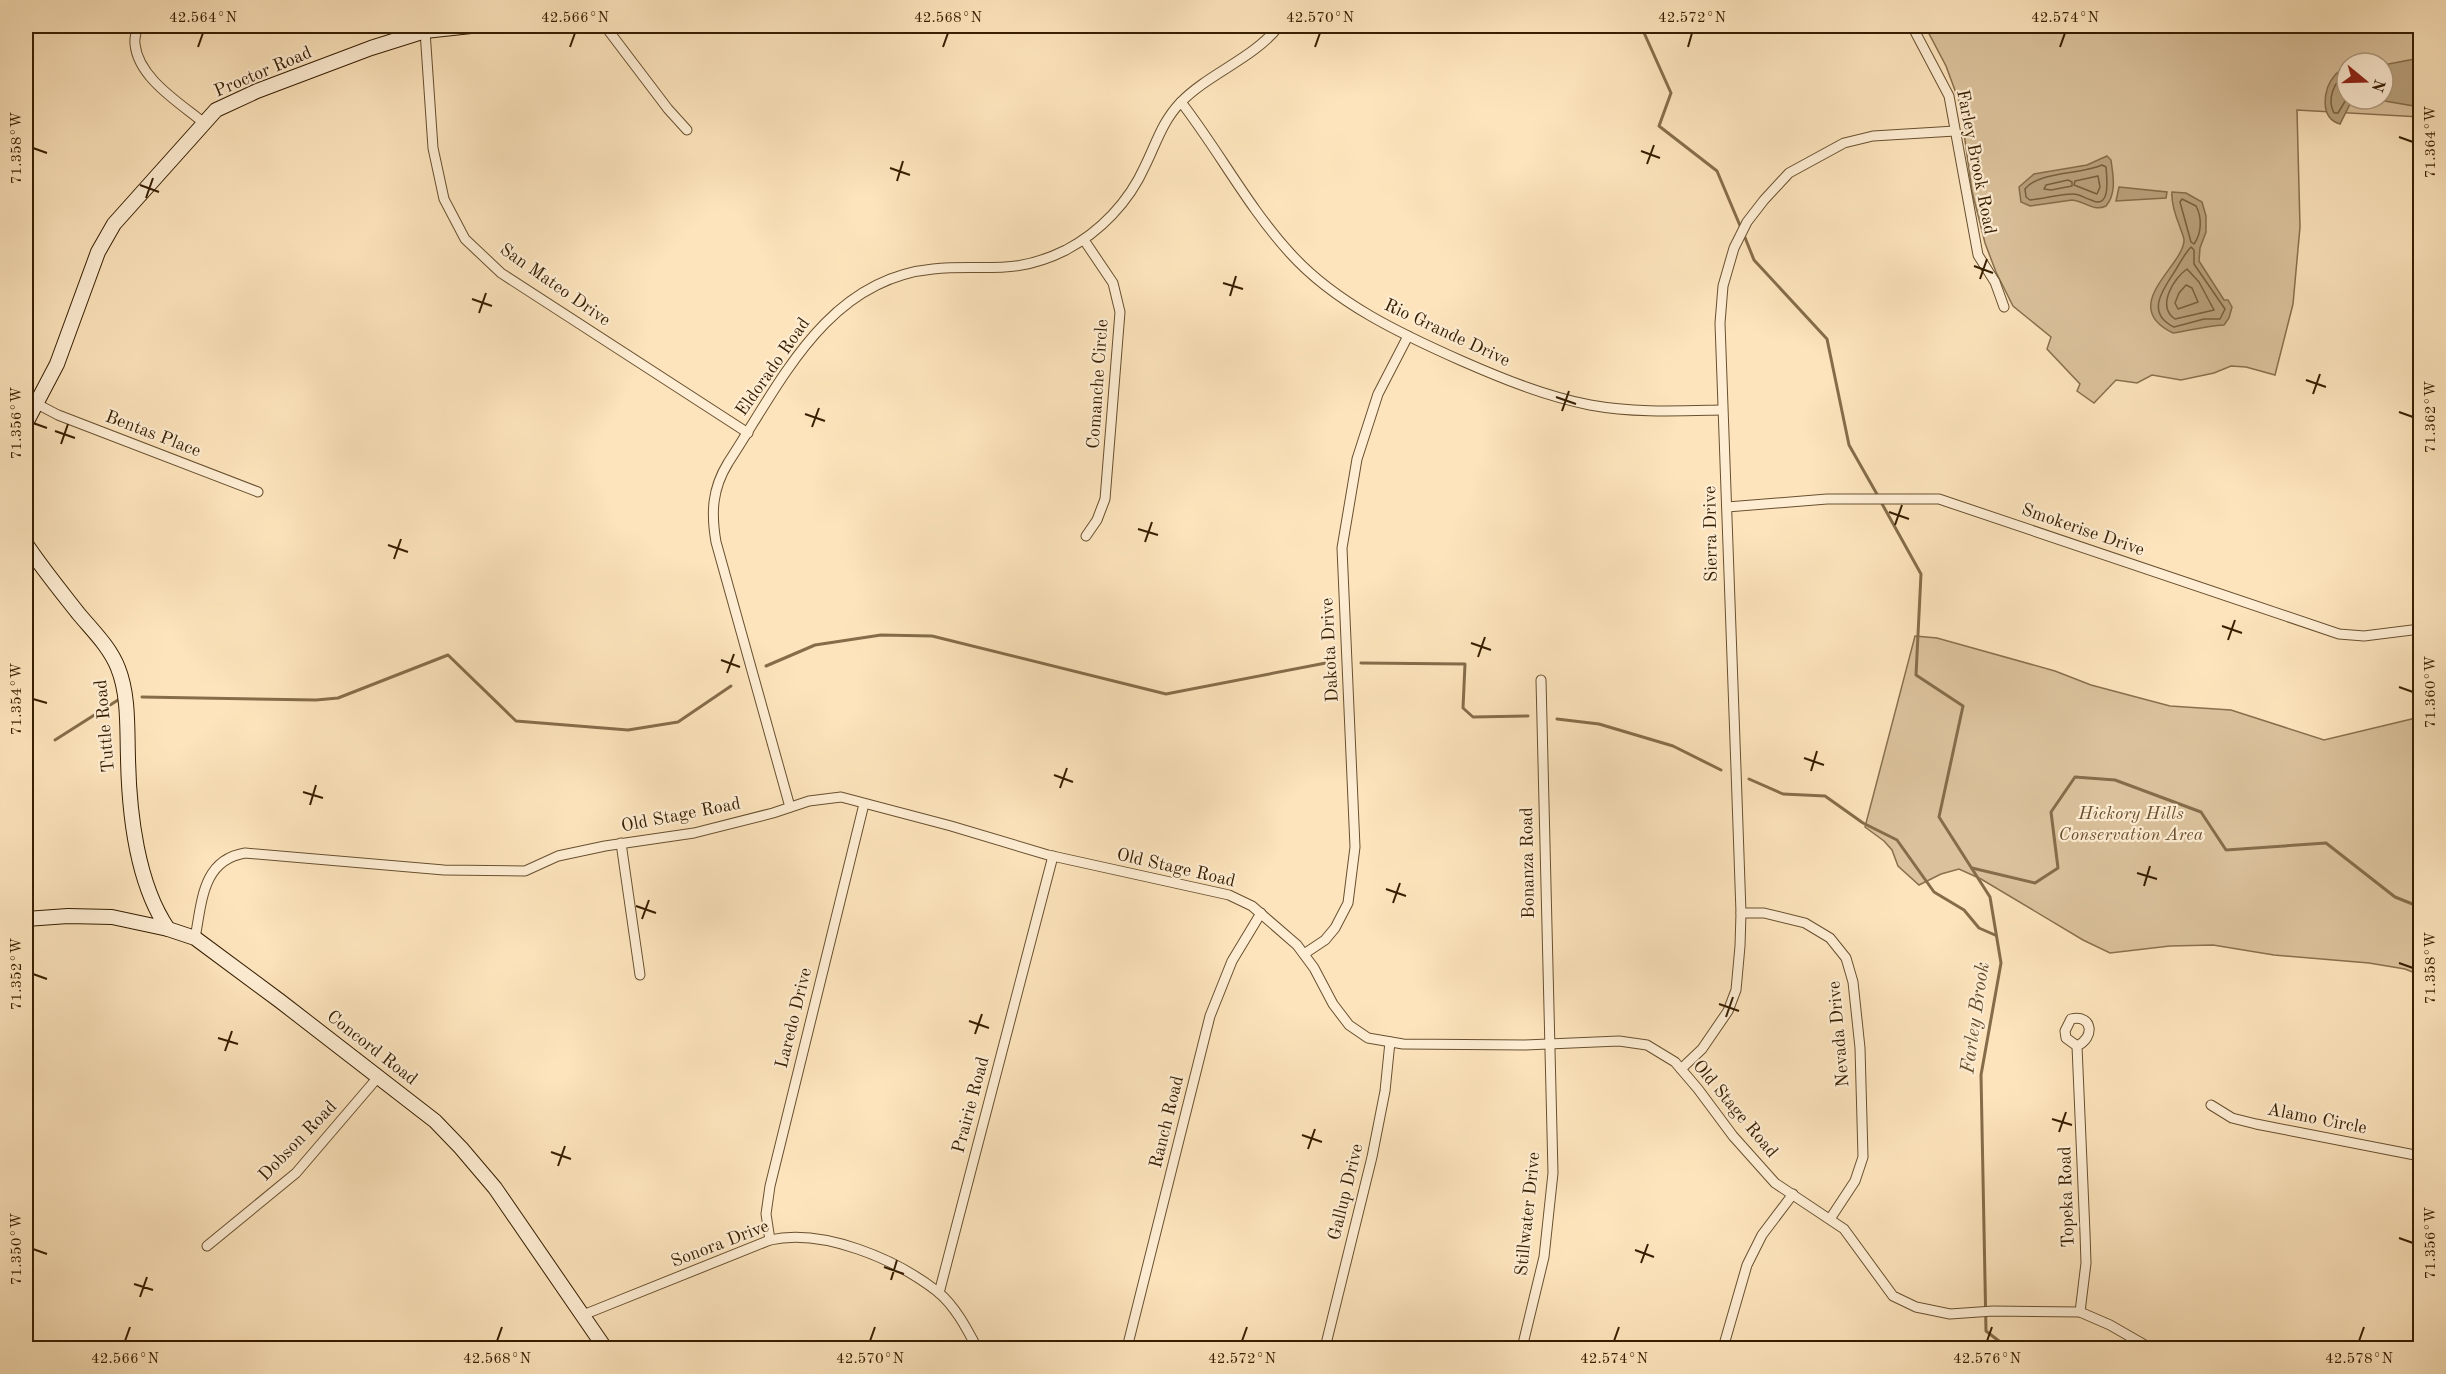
<svg xmlns="http://www.w3.org/2000/svg" width="2446" height="1374" font-family="'Old Standard TT',serif">
	<rect width="100%" height="100%" fill="#fde4bc"/>
	<filter id="stains"><feTurbulence type="fractalNoise" baseFrequency=".00333" numOctaves="4"/><feColorMatrix values="0 0 0 0 .2 0 0 0 0 .09 0 0 0 0 .02 0 0 0 .5 -.17"/></filter>
	<radialGradient id="worn" r=".72"><stop offset=".6" stop-color="#630" stop-opacity="0"/><stop offset="1" stop-color="#630" stop-opacity=".3"/></radialGradient>
	<!-- green -->
	<g fill="#dbc29c" stroke="#88704e" stroke-width="1.5" fill-rule="evenodd">
		<path d="M1925,26h495v91l-123,-7 3,117 -7,77 -18,71 -29,-8 -15,-1 -17,7 -33,7 -29,-5 -15,8 -21,-3 -22,23 -17,-12 3,-7 -33,-35 4,-12 -38,-31 -17,-34 -11,-29 -13,-52 -12,-87 -14,-38zM2347,63h36v36h-36z"/>
		<path d="M1915,636l22,2 118,33 36,14 79,21 61,4 93,30 96,-23v258l-15,-6 -36,-6 -95,-8 -61,-10 -43,1 -60,7 -27,-13 -102,-61 -22,-10 -18,5 -22,11 -21,-19 -6,-16 -8,-9 -19,-14z"/>
	</g>
	<!-- water -->
	<g fill="#b9a17c" stroke="#856d4a" stroke-width="1.5">
		<path d="M2420,58v49l-47,-8h10v-34z"/>
		<path d="M2347,68v31h14l-10,3 -11,22c-21,-6 -17,-35 -5,-49 3,-4 8,-5 12,-7z"/>
		<path d="M2107,156l4,4c2,15 6,33 -5,46 -13,6 -21,-5 -34,-6l-42,6 -9,-4 -2,-15 15,-13 53,-9z"/>
		<path d="M2119,187l48,5 -1,6 -50,3z"/>
		<path d="M2172,192l14,1 16,9 4,14v16l-6,16 -1,13 25,39h4l4,7 -3,11 -5,7c-18,1 -32,5 -51,8 -56,-27 11,-67 11,-93 0,-3 -3,-9 -4,-13 -4,-10 -9,-25 -8,-35z"/>
	</g>
	<g fill="none" stroke-linecap="round" stroke-linejoin="round">
		<!-- shore -->
		<g stroke="#78603e" stroke-width="1.5">
			<path d="M2347,74c-14,7 -20,26 -13,39h4l9,-15"/>
			<path d="M2102,165l4,2c1,12 5,43 -15,33 -7,-2 -11,-6 -18,-6 -14,0 -29,5 -43,6l-4,-3 -1,-8c14,-18 55,-14 77,-24z"/>
			<path d="M2098,176l2,11 -3,7 -23,-9 1,-4z"/>
			<path d="M2068,180l4,2v4l-21,4 -7,-1 2,-4z"/>
			<path d="M2182,199l14,7c6,11 6,27 -2,38l-3,-2 -11,-40z"/>
			<path d="M2191,247l3,3v14l31,45 -5,10h-16l-30,8c-29,-14 -11,-38 1,-56 5,-8 10,-18 16,-24z"/>
			<path d="M2187,269l12,13 15,28 -39,9c-19,-13 -1,-41 12,-50z"/>
			<path d="M2186,285l6,3 6,14 -20,7 -3,-6 4,-10z"/>
		</g>
		<!-- stream -->
		<g stroke="#856d4a" stroke-width="3">
			<path d="M1641,26l30,67 -12,33 58,45 24,57"/>
			<path d="M1744,235l10,25 73,79 22,106 29,51"/>
			<path d="M1881,502l40,72 -5,101 47,31 -24,111 51,80 11,66 -20,112 5,256 22,17"/>
			<path d="M1361,663l104,1 -2,44 10,9 55,-1"/>
			<path d="M766,666l49,-21 66,-10 51,1 234,58 165,-32"/>
			<path d="M142,697l174,3 22,-2 110,-43 68,66 112,9 50,-8 53,-36"/>
			<path d="M1557,719l42,5 74,22 48,24"/>
			<path d="M55,740l63,-40"/>
			<path d="M1749,779l34,15 42,2 38,27 34,17 37,52 30,18 15,18 16,7"/>
			<path d="M1972,868l63,15 23,-15 -7,-56 24,-35 40,3 86,32 25,38 100,-7 69,54 25,10"/>
		</g>
		<!-- street casing -->
		<g stroke="#68502f" stroke-width="11">
			<g id="street">
				<path d="M137,26c0,5 -3,12 -2,18 3,34 45,59 69,79"/>
				<path d="M605,26l63,83 19,21"/>
				<path d="M1912,26l37,70 29,159 17,27 9,25"/>
				<path d="M425,31l8,117 11,51 21,40 36,34 247,160"/>
				<path d="M1181,102c38,49 67,105 109,151 45,50 111,81 172,108 41,18 83,35 128,44 44,8 87,6 131,5"/>
				<path d="M1084,240l29,43 7,29 -15,187 -8,21 -11,16"/>
				<path d="M37,404l21,11 200,77"/>
				<path d="M1727,507l100,-8h112l400,135 25,2 56,-7"/>
				<path d="M790,807l-74,-265c-5,-29 -4,-53 12,-79 52,-79 98,-184 205,-194 52,-5 81,7 133,-19 34,-18 63,-48 79,-84 11,-22 17,-44 35,-63 29,-30 73,-44 99,-77"/>
				<path d="M621,843l19,132"/>
				<path d="M1741,913h23l41,10 25,15 16,20 7,24 7,66 3,109 -8,24 -25,38"/>
				<path d="M195,938c7,-36 7,-78 50,-85l199,17 81,1 33,-15 47,-10 89,-13 79,-20 36,-12 32,-4 110,29 97,29 181,40 23,11 45,39 17,23 19,36 16,21 19,13 35,6 122,1 94,-4 28,4 28,17 23,27 35,47 42,47 69,46 49,67 23,11 34,7 43,-3 87,1 30,13 40,23"/>
				<path d="M1304,954l21,-14 10,-12 13,-25 7,-56 -13,-299 15,-89 21,-65 30,-58"/>
				<path d="M2077,1046l-11,-8 -1,-7 6,-12c22,-5 24,19 6,27l8,187 1,30 -6,49"/>
				<path d="M1681,1069l21,-20 26,-38 8,-21 4,-44 1,-33 -5,-144 -16,-446 3,-37 11,-38 13,-26 17,-22 25,-27 55,-30 29,-7 82,-5"/>
				<path d="M2211,1105l21,13 24,6 164,32"/>
				<path d="M770,1240l-4,-26 4,-28 94,-382"/>
				<path d="M207,1246l89,-73 83,-97"/>
				<path d="M939,1293l114,-437"/>
				<path d="M583,1315l187,-75c53,-12 126,19 168,52 17,14 29,37 39,56"/>
				<path d="M1127,1348l83,-332 22,-55 29,-48"/>
				<path d="M1325,1348l47,-191 13,-66 5,-49"/>
				<path d="M1522,1348l22,-91 9,-84 -12,-493"/>
				<path d="M1723,1348l24,-83 15,-30 31,-41"/>
			</g>
		</g>
		<!-- secondary casing -->
		<g stroke="#361e00" stroke-width="16">
			<g id="secondary">
				<path d="M26,423l31,-59 41,-112 16,-28 102,-114 41,-19 114,-43 54,-17 46,-5"/>
				<path d="M26,544c16,24 34,46 52,69 14,17 32,34 40,55 11,27 9,62 10,90 1,54 9,126 40,171"/>
				<path d="M26,919l42,-3 44,1 56,12 27,9 85,63 155,120 26,27 34,40 110,160"/>
			</g>
		</g>
		<!-- street -->
		<use href="#street" stroke="#feedd3" stroke-width="9"/>
		<!-- secondary -->
		<use href="#secondary" stroke="#feedd3" stroke-width="14"/>
	</g>
	<!-- ticks -->
	<path fill="none" stroke="#361e00" stroke-width="2" d="M198,47l5,-14M570,47l5,-14M943,47l5,-14M1315,47l5,-14M1688,47l4,-14M2060,47l5,-14M2399,137l14,5M33,148l14,5M1641,151l19,7M1647,164l7,-19M890,168l20,7M897,181l6,-20M140,185l19,7M146,198l7,-20M1974,266l19,7M1980,279l7,-20M1223,283l20,6M1230,296l6,-20M472,299l20,7M479,313l7,-20M2306,380l20,7M2313,394l7,-20M1556,397l20,7M1562,411l7,-20M2399,412l14,5M805,414l20,7M33,423l14,5M812,427l7,-19M55,431l20,7M61,444l7,-20M1889,512l20,7M1895,525l7,-20M1138,529l20,6M1145,542l7,-20M388,545l20,7M394,559l7,-20M2222,626l20,7M2228,640l7,-20M1471,643l20,7M1478,657l7,-20M721,660l19,7M727,673l7,-19M2399,687l14,5M33,699l14,4M1804,758l20,7M1811,771l6,-20M1054,775l19,7M1060,788l7,-20M303,792l20,6M310,805l6,-20M2137,873l20,6M2144,886l6,-20M1386,889l20,7M1393,903l7,-20M636,906l20,7M642,919l7,-19M2399,963l14,5M33,974l14,5M1719,1004l20,7M1726,1017l7,-20M969,1021l20,7M975,1034l7,-20M218,1038l20,6M225,1051l7,-20M2052,1119l20,6M2059,1132l7,-20M1302,1135l20,7M1308,1149l7,-20M551,1152l20,7M558,1166l7,-20M2399,1238l14,5M33,1249l14,5M1635,1250l19,7M1641,1263l7,-19M884,1267l20,7M891,1280l6,-20M134,1284l19,6M140,1297l7,-20M125,1341l5,-14M497,1341l5,-14M870,1341l5,-14M1242,1341l5,-14M1614,1341l5,-14M1987,1341l5,-14M2359,1341l5,-14"/>
	<g text-anchor="middle" dominant-baseline="central" stroke-width="4.5" stroke-linejoin="round" paint-order="stroke">
		<!-- street labels -->
		<g font-size="18" fill="#361e00" stroke="#feedd3">
			<text transform="translate(263 72) rotate(-23)">Proctor Road</text>
			<text transform="translate(1976 162) rotate(79)">Farley Brook Road</text>
			<text transform="translate(555 285) rotate(35)">San Mateo Drive</text>
			<text transform="translate(1447 333) rotate(25)">Rio Grande Drive</text>
			<text transform="translate(773 367) rotate(-55)">Eldorado Road</text>
			<text transform="translate(1098 384) rotate(-86)">Comanche Circle</text>
			<text transform="translate(153 434) rotate(21)">Bentas Place</text>
			<text transform="translate(2083 530) rotate(19)">Smokerise Drive</text>
			<text transform="translate(1711 534) rotate(-91)">Sierra Drive</text>
			<text transform="translate(1330 650) rotate(-93)">Dakota Drive</text>
			<text transform="translate(105 726) rotate(-95)">Tuttle Road</text>
			<text transform="translate(681 815) rotate(-11)">Old Stage Road</text>
			<text transform="translate(1528 863) rotate(-91)">Bonanza Road</text>
			<text transform="translate(1176 868) rotate(13)">Old Stage Road</text>
			<text transform="translate(794 1018) rotate(-76)">Laredo Drive</text>
			<text transform="translate(1839 1034) rotate(-95)">Nevada Drive</text>
			<text transform="translate(372 1048) rotate(38)">Concord Road</text>
			<text transform="translate(971 1105) rotate(-75)">Prairie Road</text>
			<text transform="translate(1735 1109) rotate(50)">Old Stage Road</text>
			<text transform="translate(2317 1119) rotate(11)">Alamo Circle</text>
			<text transform="translate(1167 1122) rotate(-76)">Ranch Road</text>
			<text transform="translate(298 1141) rotate(-46)">Dobson Road</text>
			<text transform="translate(1346 1192) rotate(-76)">Gallup Drive</text>
			<text transform="translate(2067 1197) rotate(-92)">Topeka Road</text>
			<text transform="translate(1528 1214) rotate(-84)">Stillwater Drive</text>
			<text transform="translate(720 1244) rotate(-21)">Sonora Drive</text>
		</g>
		<!-- park labels -->
		<g font-size="18" font-style="italic" fill="#684f2f" stroke="#feedd3">
			<text x="2131" y="814">Hickory Hills<tspan x="2131" dy="21">Conservation Area</tspan></text>
		</g>
		<!-- water labels -->
		<g font-size="20" font-style="italic" fill="#644c2b" stroke="#feedd3">
			<text transform="translate(1976 1018) rotate(-82)">Farley Brook</text>
		</g>
	</g>
	<!-- margin -->
	<rect width="2446" height="1374" fill="none" stroke="#fde4bc" stroke-width="66"/>
	<!-- north arrow -->
	<g transform="translate(2365 81) rotate(109)"><circle r="28" fill="#feedd3" stroke="#ae9a7f" stroke-width="1.5"/>
	<path d="M0-4.5L10 22L0 15L-10 22Z" fill="#8f2418"/>
	<text y="-9" font-size="16" font-weight="bold" text-anchor="middle" fill="#361e00">N</text>
	</g>
	<rect x="33" y="33" width="2380" height="1308" fill="none" stroke="#361e00" stroke-width="2"/>
	<g font-size="15" text-anchor="middle" fill="#361e00">
		<text x="203" y="22">42.564°N</text>
		<text x="575" y="22">42.566°N</text>
		<text x="948" y="22">42.568°N</text>
		<text x="1320" y="22">42.570°N</text>
		<text x="1692" y="22">42.572°N</text>
		<text x="2065" y="22">42.574°N</text>
		<text transform="translate(2430 142) rotate(-90)" y="5">71.364°W</text>
		<text transform="translate(16 148) rotate(-90)" y="5">71.358°W</text>
		<text transform="translate(2430 417) rotate(-90)" y="5">71.362°W</text>
		<text transform="translate(16 423) rotate(-90)" y="5">71.356°W</text>
		<text transform="translate(2430 692) rotate(-90)" y="5">71.360°W</text>
		<text transform="translate(16 699) rotate(-90)" y="5">71.354°W</text>
		<text transform="translate(2430 968) rotate(-90)" y="5">71.358°W</text>
		<text transform="translate(16 974) rotate(-90)" y="5">71.352°W</text>
		<text transform="translate(2430 1243) rotate(-90)" y="5">71.356°W</text>
		<text transform="translate(16 1249) rotate(-90)" y="5">71.350°W</text>
		<text x="125" y="1363">42.566°N</text>
		<text x="497" y="1363">42.568°N</text>
		<text x="870" y="1363">42.570°N</text>
		<text x="1242" y="1363">42.572°N</text>
		<text x="1614" y="1363">42.574°N</text>
		<text x="1987" y="1363">42.576°N</text>
		<text x="2359" y="1363">42.578°N</text>
	</g>
	<rect width="100%" height="100%" filter="url(#stains)"/>
	<rect width="100%" height="100%" fill="url(#worn)"/>
</svg>
